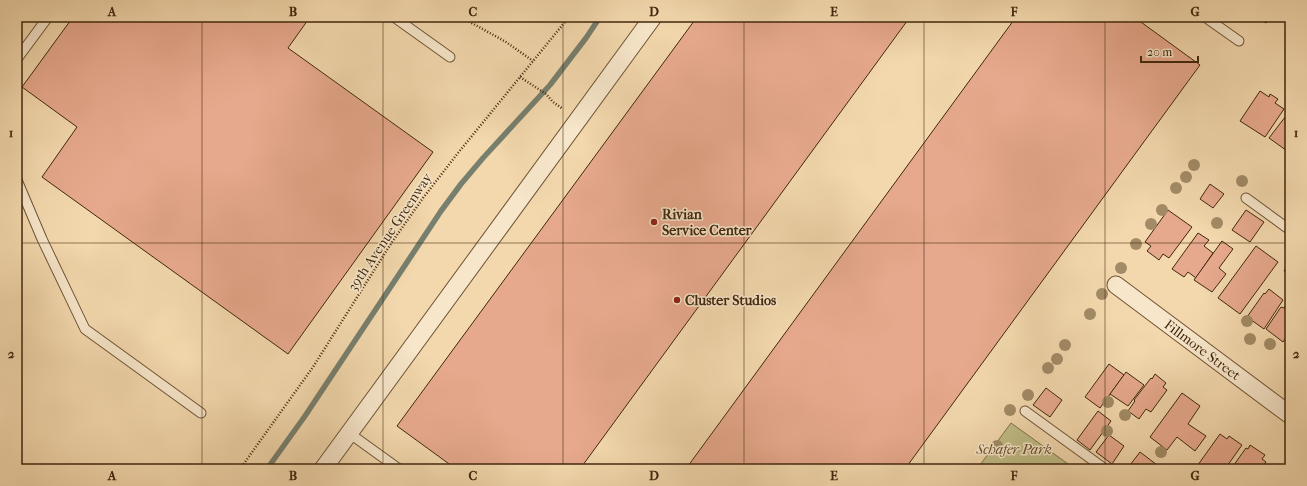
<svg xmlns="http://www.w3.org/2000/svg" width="1307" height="486" font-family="'IM FELL French Canon',serif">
	<rect width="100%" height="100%" fill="#f3d8ad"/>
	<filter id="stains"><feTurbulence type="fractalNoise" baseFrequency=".005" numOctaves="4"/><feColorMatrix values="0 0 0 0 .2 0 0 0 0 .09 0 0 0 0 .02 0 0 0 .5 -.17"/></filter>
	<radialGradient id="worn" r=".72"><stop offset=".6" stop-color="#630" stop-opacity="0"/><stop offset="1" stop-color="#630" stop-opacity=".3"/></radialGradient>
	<!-- green -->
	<path fill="#c0bd86" stroke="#80724a" d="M1011,423l64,46h-98z"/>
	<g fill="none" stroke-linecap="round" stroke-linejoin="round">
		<!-- stream -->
		<path stroke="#777f6e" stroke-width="5.5" d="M267,469l38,-53 136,-205 20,-27 22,-26 67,-73 36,-47 14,-21"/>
	</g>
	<!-- building -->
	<g fill="#e7a98d" stroke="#40270d">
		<path d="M73,17h237l-22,31 145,104 -145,202 -246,-177 35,-50 -55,-40z"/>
		<path d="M697,17h213l-330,452h-124l-59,-43z"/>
		<path d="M1016,17h118l66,48 -295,404h-213l-4,-3z"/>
		<path d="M1257,17h14l-5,6z"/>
		<path d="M1260,91l9,6 1,-3 8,5 -3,4 9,6 -19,28 -25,-16z"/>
		<path d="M1289,112l1,1v40l-21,-15z"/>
		<path d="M1210,184l14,10 -11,14 -13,-9z"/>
		<path d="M1168,210l24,17 -23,31 -6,-4 -4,6 -12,-9 4,-5 -6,-4z"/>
		<path d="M1246,210l18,12 -14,20 -18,-12z"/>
		<path d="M1198,233l11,7 -5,6 9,7 -17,25 -8,-6 -4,5 -12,-8z"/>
		<path d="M1222,241l11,8 -14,19 7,6 -14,18 -18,-12z"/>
		<path d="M1256,246l22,16 -38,52 -22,-16z"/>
		<path d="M1290,262v14l-6,-5z"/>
		<path d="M1269,289l14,11 -19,29 -17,-12 17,-24 1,1z"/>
		<path d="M1288,302l2,1v29l-7,10 -17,-13 15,-22 3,1z"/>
		<path d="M1109,364l15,11 -24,33 -15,-11z"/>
		<path d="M1126,372l18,13 -16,21 -18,-12z"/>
		<path d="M1155,374l11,9 -3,4 4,3 -16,22 -5,-3 -7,10 -11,-8 7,-10 -1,-1 17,-22 1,1z"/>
		<path d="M1046,388l16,12 -12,17 -17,-12z"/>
		<path d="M1182,393l18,13 -12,18 18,12 -11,15 -18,-14 -10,13 -17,-13z"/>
		<path d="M1098,411l13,10 -21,29 -13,-10z"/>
		<path d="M1220,434l7,5 2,-3 13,9 -17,24h-30z"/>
		<path d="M1109,435l15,11 -12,18 -16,-12z"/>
		<path d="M1250,445l15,10 -3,4 4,3 -5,7h-30l15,-21 2,1z"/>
		<path d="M1140,452l21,16v1h-34z"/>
	</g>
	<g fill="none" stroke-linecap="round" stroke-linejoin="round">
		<!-- service casing -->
		<g stroke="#6d5335" stroke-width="11">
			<g id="service">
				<path d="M394,17l56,40"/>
				<path d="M1205,17l34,24"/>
				<path d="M17,59l31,-42"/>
				<path d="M17,180l25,59 43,90 116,84"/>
				<path d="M1246,198l44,32"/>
				<path d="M1025,411l80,58"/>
				<path d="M349,433l50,36"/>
			</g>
		</g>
		<!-- minor casing -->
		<g stroke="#6d5335" stroke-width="19">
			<g id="minor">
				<path id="s1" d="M1116,285l174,130"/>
				<path d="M323,469l330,-452"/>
			</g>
		</g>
		<!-- path -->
		<g stroke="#40270d" stroke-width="2.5" stroke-dasharray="1 2" stroke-linecap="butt">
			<path d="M461,17l45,25 27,19"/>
			<path d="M520,77l26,17 7,8 10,7"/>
			<path d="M240,469l73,-102 79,-125 31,-44 35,-45 111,-136"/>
		</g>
		<!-- service -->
		<use href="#service" stroke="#f7e6ca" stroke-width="9"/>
		<!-- minor -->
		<use href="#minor" stroke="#f7e6ca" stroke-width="17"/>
	</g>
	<!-- trees -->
	<g fill="#a28b66">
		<circle cx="1194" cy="165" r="6"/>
		<circle cx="1186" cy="177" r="6"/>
		<circle cx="1242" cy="181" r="6"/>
		<circle cx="1176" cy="188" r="6"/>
		<circle cx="1162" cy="210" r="6"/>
		<circle cx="1217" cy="223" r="6"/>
		<circle cx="1151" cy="224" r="6"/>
		<circle cx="1136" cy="244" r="6"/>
		<circle cx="1121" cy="268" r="6"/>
		<circle cx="1102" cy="294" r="6"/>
		<circle cx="1090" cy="314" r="6"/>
		<circle cx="1247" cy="321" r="6"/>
		<circle cx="1250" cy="339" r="6"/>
		<circle cx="1270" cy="344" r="6"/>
		<circle cx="1065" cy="345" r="6"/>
		<circle cx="1057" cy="359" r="6"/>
		<circle cx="1048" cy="368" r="6"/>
		<circle cx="1028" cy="395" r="6"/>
		<circle cx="1108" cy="402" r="6"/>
		<circle cx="1010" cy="410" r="6"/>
		<circle cx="1125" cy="415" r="6"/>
		<circle cx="1107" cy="431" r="6"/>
		<circle cx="997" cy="446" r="6"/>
		<circle cx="1161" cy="452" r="6"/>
	</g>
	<!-- grid -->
	<path fill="none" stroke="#40270d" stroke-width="1" stroke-opacity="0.55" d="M202,17v452M383,17v452M563,17v452M744,17v452M924,17v452M1105,17v452M17,243h1273"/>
	<!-- markers -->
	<g fill="#8f2418" stroke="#f7e6ca" stroke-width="1.5">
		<circle cx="654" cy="222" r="4"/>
		<circle cx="677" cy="300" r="4"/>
	</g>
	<g text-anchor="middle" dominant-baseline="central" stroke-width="3" stroke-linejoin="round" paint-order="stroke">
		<!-- poi labels -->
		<g font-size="14" font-weight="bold" fill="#40270d" stroke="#f7e6ca" text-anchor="start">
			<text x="662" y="214">Rivian<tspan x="662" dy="16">Service Center</tspan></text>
			<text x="685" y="300">Cluster Studios</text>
		</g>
		<!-- street labels -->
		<g font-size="14" fill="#40270d" stroke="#f7e6ca">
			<text transform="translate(390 232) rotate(-56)">39th Avenue Greenway</text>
			<text stroke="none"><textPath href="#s1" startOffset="108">Fillmore Street</textPath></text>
		</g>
		<!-- park labels -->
		<g font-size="14" font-style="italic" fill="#604c2b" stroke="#f7e6ca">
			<text x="1014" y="449">Schafer Park</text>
		</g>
	</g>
	<!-- margin -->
	<rect width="1307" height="486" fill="none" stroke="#f3d8ad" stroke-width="44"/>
	<!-- scale -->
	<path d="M1141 56v6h57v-6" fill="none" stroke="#40270d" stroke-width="2"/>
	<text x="1147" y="56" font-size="12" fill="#40270d" stroke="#f7e6ca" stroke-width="3" paint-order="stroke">20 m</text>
	<rect x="22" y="22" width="1263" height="442" fill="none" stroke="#40270d" stroke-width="1.5"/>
	<g font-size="13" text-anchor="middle" font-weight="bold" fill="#40270d">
		<text x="112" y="16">A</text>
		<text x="293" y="16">B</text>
		<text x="473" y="16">C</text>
		<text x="654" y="16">D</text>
		<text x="834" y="16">E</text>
		<text x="1014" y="16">F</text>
		<text x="1195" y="16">G</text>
		<text x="11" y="137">1</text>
		<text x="1296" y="137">1</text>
		<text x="11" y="358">2</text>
		<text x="1296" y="358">2</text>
		<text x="112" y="480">A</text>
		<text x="293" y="480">B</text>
		<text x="473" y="480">C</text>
		<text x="654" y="480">D</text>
		<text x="834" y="480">E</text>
		<text x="1014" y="480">F</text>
		<text x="1195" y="480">G</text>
	</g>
	<rect width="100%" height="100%" filter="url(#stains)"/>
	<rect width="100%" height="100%" fill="url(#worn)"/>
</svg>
